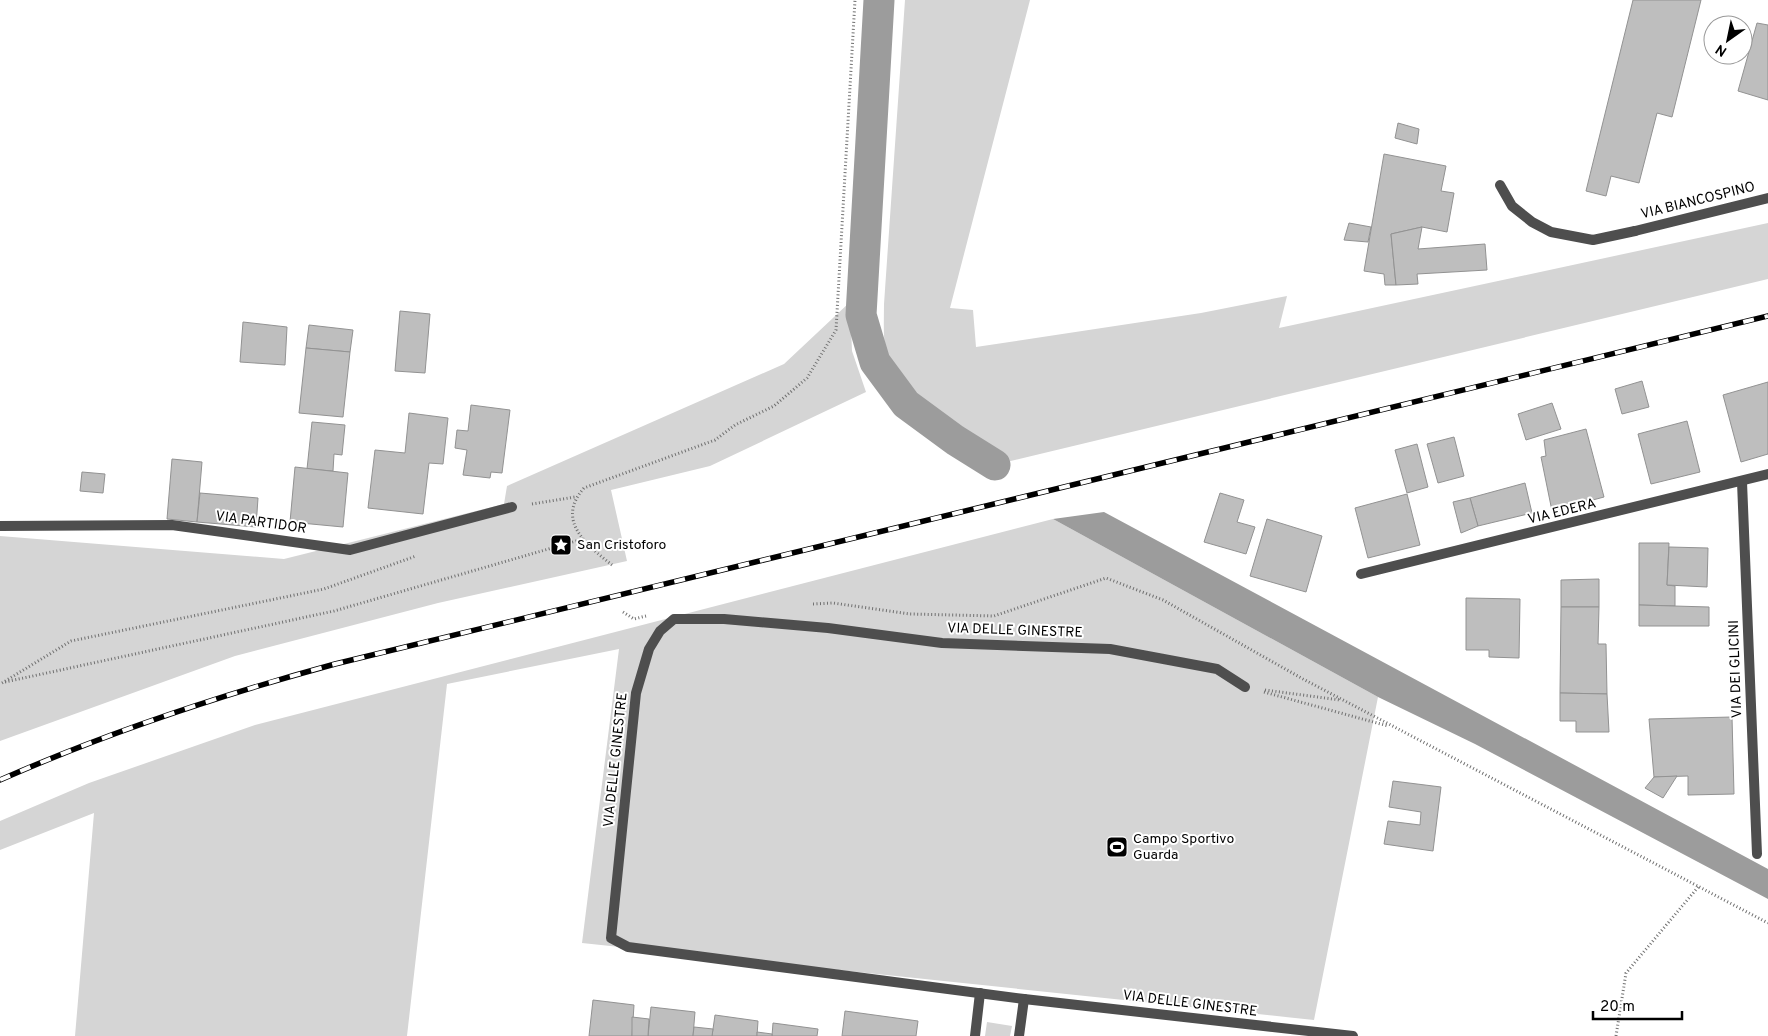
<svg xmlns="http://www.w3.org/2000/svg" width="1768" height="1036" font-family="Overpass,sans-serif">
	<rect width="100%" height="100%" fill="#fff"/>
	<!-- green -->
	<g fill="#d5d5d5">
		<path d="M905,0h125l-80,308 23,2 3,37 225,-34 86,-17 -8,32 489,-105v56l-766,184c-36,-25 -91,-54 -111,-94 -9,-19 -7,-44 -7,-65z"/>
		<path d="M850,302l2,49 14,41 -156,74 -99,24 16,71 -189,42 -203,53 -235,85v-205l284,23 220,-55 3,-18 277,-122z"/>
		<path d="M1053,519l325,178 -64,323 -732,-77 37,-294 -172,35 -40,352h-332l19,-223 -94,37v-29l89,-38 166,-58z"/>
		<path d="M987,1022l25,4 -2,10h-25z"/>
	</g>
	<!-- water -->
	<path fill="#9c9c9c" d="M1104,512l664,357v30l-293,-155 -97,-47 -325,-178z"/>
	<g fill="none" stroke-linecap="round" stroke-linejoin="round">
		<!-- canal -->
		<path stroke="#9c9c9c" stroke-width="31" d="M879,0l-18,315 14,47 31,42 49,36 40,25"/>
	</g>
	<!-- building -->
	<g fill="#bebebe" stroke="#929292">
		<path d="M1633,0h68l-29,117 -15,-4 -18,70 -28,-7 -5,20 -20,-5z"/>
		<path d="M1757,23l11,2v75l-30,-9z"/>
		<path d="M1398,123l21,6 -2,15 -22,-6z"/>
		<path d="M1384,154l62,12 -5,25 13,2 -7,39 -25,-5 -31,7 5,51h-11l-1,-11 -20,-3z"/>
		<path d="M1349,223l22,4 -3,15 -24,-2z"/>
		<path d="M1422,227l-4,22 67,-5 2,26 -70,4 1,10 -22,1 -5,-51z"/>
		<path d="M400,311l30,3 -5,59 -30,-2z"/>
		<path d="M243,322l44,5 -2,38 -45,-3z"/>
		<path d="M309,325l44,5 -3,22 -44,-4z"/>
		<path d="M306,348l44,4 -7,65 -44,-4z"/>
		<path d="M1642,381l7,26 -27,7 -7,-25z"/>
		<path d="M1768,382v72l-27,8 -18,-67z"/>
		<path d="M1552,403l9,26 -35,11 -8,-26z"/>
		<path d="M471,405l39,5 -8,63 -11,-1 -1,6 -27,-3 4,-25 -12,-2 2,-18 11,1z"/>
		<path d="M409,413l39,5 -5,46 -14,-1 -6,51 -55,-6 7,-58 30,3z"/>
		<path d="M1687,421l13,51 -49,12 -13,-50z"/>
		<path d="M312,422l33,3 -3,30 -8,-1 -1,17 -26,-2z"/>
		<path d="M1586,429l18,68 -52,14 -11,-54 5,-1 -2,-16z"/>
		<path d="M1454,437l10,39 -26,7 -11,-39z"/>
		<path d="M1417,444l11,43 -21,6 -12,-43z"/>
		<path d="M172,459l30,3 -5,60 -30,-3z"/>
		<path d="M295,467l53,6 -5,54 -53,-5z"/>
		<path d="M82,472l23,2 -2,19 -23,-2z"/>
		<path d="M1525,483l7,30 -54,13 -8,-28z"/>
		<path d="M200,493l58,5 -2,29 -59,-5z"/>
		<path d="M1220,493l24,7 -7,22 18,5 -9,27 -42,-12z"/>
		<path d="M1407,494l13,51 -52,13 -13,-50z"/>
		<path d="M1470,498l8,28 -17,7 -8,-31z"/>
		<path d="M1267,519l55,17 -16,56 -56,-16z"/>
		<path d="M1639,543h30l-2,42 8,1v20l-36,-1z"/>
		<path d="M1669,547l39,1 -1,39 -40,-2z"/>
		<path d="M1599,579v28h-38v-27z"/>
		<path d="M1466,598l54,1 -1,59 -30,-1v-7h-23z"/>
		<path d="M1639,605l70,2v19h-70z"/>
		<path d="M1561,607h38l-1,37h8l1,50 -47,-1z"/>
		<path d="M1560,693l47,1 2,38h-33v-11h-16z"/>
		<path d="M1732,717l2,77 -46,1v-19l-34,1 -5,-58z"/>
		<path d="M1677,776l-14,22 -18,-10 9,-11z"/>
		<path d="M1393,781l48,6 -8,64 -49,-7 4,-23 32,4 1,-13 -32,-5z"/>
		<path d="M593,1000l41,5 -2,31h-43z"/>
		<path d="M651,1007l44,5 -2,24h-45z"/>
		<path d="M845,1011l73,10 -2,15h-74z"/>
		<path d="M715,1015l43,6 -1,15h-45z"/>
		<path d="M632,1017l17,2 -1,17h-16z"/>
		<path d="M773,1023l45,6 -1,7h-45z"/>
		<path d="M694,1027l19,2 -1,7h-19z"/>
		<path d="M757,1032l15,2v2h-15z"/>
	</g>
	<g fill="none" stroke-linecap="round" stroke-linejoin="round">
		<!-- path -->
		<g stroke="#707070" stroke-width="3" stroke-dasharray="1 2.5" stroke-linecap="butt">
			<path d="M532,504l43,-7"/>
			<path d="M612,565c-25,-20 -57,-44 -28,-77l131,-48 20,-15 39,-19 33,-28 29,-48 19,-330"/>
			<path d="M813,604l20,-1 77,11 84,2 112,-38 57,22 140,79 465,244"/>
			<path d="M623,612l11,7 12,-3"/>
			<path d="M5,682l329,-71 249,-72"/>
			<path d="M2,683l69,-42 253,-52 92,-33"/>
			<path d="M1265,690l75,10"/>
			<path d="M1264,692l124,34"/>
			<path d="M1616,1036l10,-63 73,-87"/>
		</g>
		<!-- lane -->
		<path stroke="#4e4e4e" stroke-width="10" d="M1500,185l12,21 20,16 19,10 42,8 42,-9"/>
		<!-- street -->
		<g stroke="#4e4e4e" stroke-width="10">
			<path d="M1635,231l133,-33"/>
			<path d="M1742,482l15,372"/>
			<path d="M0,526l172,-1 178,25 162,-43"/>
			<path d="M1361,574l407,-100"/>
			<path d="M1245,687l-28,-18 -107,-20 -168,-6 -114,-15 -104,-9h-50l-14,12 -11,18 -13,44 -25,245 17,9 396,52 329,37"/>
			<path d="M975,1036l5,-43"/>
			<path d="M1019,1036l5,-37"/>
		</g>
		<!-- rail casing -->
		<g stroke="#000" stroke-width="5.5">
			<path id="rail" d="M0,780c109,-48 221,-85 335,-116l1433,-348"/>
		</g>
		<!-- rail -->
		<use href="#rail" stroke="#fff" stroke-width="4" stroke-dasharray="11" stroke-linecap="butt"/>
	</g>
	<!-- icons -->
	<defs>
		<g id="sight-square" transform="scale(1.125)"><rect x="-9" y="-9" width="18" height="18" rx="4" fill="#000" stroke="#fff"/><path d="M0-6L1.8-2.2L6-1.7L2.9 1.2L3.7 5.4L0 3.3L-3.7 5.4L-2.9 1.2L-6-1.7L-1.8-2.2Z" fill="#fff"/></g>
		<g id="stadium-square" transform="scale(1.125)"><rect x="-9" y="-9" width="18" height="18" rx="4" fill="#000" stroke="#fff"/><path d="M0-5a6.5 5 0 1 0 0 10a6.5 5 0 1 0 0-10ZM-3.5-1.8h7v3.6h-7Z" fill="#fff"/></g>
	</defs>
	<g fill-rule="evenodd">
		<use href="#sight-square" x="561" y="545"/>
		<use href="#stadium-square" x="1117" y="847"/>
	</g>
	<g text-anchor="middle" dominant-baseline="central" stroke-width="4" stroke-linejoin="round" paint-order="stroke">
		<!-- street labels -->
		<g font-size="14" fill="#000" stroke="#fff">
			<text transform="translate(1698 201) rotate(-14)">VIA BIANCOSPINO</text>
			<text transform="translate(1562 512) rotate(-14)">VIA EDERA</text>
			<text transform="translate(261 523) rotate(8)">VIA PARTIDOR</text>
			<text transform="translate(1015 631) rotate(2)">VIA DELLE GINESTRE</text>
			<text transform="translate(1736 669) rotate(-92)">VIA DEI GLICINI</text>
			<text transform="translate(616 760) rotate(-84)">VIA DELLE GINESTRE</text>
			<text transform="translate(1190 1004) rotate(7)">VIA DELLE GINESTRE</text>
		</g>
		<!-- poi labels -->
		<g font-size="14" fill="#000" stroke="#fff" text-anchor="start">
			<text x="577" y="545">San Cristoforo</text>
			<text x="1133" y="839">Campo Sportivo<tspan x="1133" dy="16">Guarda</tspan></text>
		</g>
	</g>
	<!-- north arrow -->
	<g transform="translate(1728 40) rotate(213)"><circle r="24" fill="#ffffff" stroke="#999999"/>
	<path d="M0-4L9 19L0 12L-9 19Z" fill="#000000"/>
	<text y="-8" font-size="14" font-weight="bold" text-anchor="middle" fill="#000000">N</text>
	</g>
	<!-- scale -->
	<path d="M1593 1011v8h89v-8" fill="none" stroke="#000000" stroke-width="2.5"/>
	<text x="1600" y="1011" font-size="15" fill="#000000" stroke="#ffffff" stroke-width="4" paint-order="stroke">20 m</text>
</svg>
